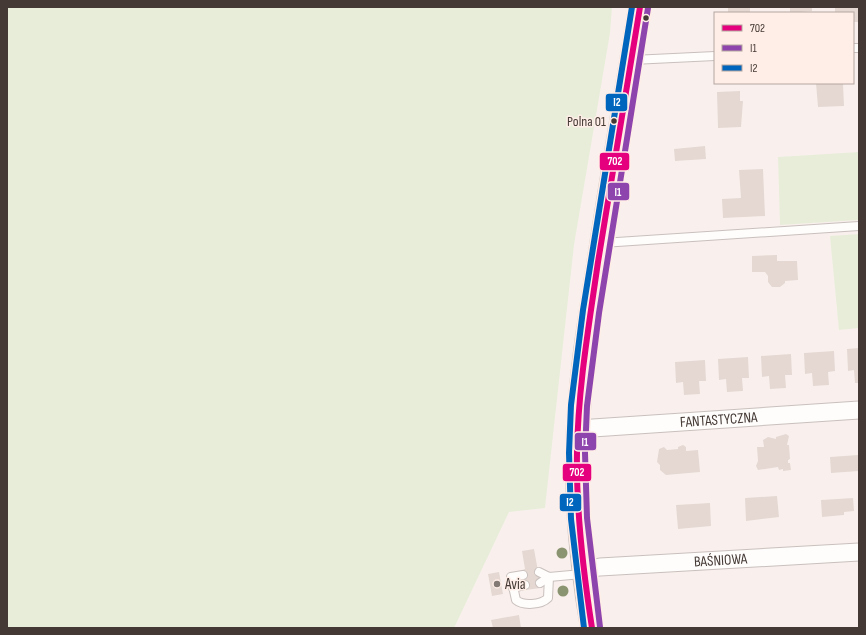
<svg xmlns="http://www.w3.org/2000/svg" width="866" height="635" font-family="'Sofia Sans Condensed',sans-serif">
	<rect width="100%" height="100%" fill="#f9f0ed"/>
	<!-- green -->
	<g fill="#e8edda">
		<path d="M7,7h605l-2,26 -36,212 -29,263 -36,4 -55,116h-447z"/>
		<path d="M859,152v68l-79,5 -2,-68z"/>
		<path d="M859,234v94l-20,2 -9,-94z"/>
	</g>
	<!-- building -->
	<g fill="#e5d8d2">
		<rect x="728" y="7" width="22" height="6"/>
		<path d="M790,7h22v4l-22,2z"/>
		<path d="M835,7h24v15h-6v-9h-18z"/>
		<path d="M816,83h27l1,23 -26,1z"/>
		<path d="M740,91v10h3l-2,26 -23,1 -1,-36z"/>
		<path d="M705,146l1,13 -31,2 -1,-12z"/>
		<path d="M763,169l2,47 -42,2 -1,-19 19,-1 -2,-28z"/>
		<path d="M777,255v6h20l1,19 -13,1v2l-5,4h-8l-4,-5v-6l-3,-4h-13v-16z"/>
		<path d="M859,348v35h-4l-1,-13 -6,1 -1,-22z"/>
		<path d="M834,351l1,20 -7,1 1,13 -16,1 -1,-13 -7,1 -1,-21z"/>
		<path d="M791,354l1,21h-7l1,13 -16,1 -1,-13 -7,1 -1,-21z"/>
		<path d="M748,357l1,21h-7l1,13 -16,1 -1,-13 -7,1 -1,-21z"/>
		<path d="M705,360l1,21h-7l1,13 -16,1 -1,-13 -7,1 -1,-21z"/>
		<path d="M786,434l3,2 -2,9h2l1,14 -2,1v3h2l1,7 -8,1v-2l-4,1 -1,-3 -20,3 -2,-4 2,-5 -1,-14h7l-1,-7 5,-3 8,2v-2z"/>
		<path d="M683,445l3,2v4l12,-1 2,22 -34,3 -6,-5v-5l-3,-3 2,-13 5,-2 3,3 11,-1v-2z"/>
		<path d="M858,455l1,16 -28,2 -1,-16z"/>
		<path d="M777,496l2,21 -33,4 -1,-23z"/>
		<path d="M853,498l1,13 -10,1v3l-22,2 -1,-17z"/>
		<path d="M710,503l1,23 -33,3 -2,-24z"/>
		<path d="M534,549l7,39 -16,2 -3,-20 3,-1 -3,-18z"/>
		<path d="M499,572l4,22 -11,2 -4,-22z"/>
		<path d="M519,615l2,13h-28l-2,-8z"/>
	</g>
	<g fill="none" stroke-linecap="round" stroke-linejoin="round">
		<!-- service casing -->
		<g stroke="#c9c0bd" stroke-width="10">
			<g id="service">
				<path d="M853,48h6"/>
				<path d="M632,60l83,-4"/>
				<path d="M602,243l257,-17"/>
				<path d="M539,572l10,5 33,-3"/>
				<path d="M523,575l-12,2 5,23c7,6 25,5 32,-2l1,-21"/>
				<path d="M540,583l9,-6"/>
				<path d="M513,588l12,-3"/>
			</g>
		</g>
		<!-- minor casing -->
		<g stroke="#c9c0bd" stroke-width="19">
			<g id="minor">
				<path id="s1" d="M578,429l281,-19"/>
				<path id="s2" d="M583,570l17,-3 259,-15"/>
			</g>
		</g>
		<!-- secondary casing -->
		<g stroke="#c9c0bd" stroke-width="24">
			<path id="secondary" d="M592,628c-10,-58 -16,-116 -15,-175 1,-63 11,-126 21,-188 13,-86 28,-172 42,-258"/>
		</g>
		<!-- service -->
		<use href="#service" stroke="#fefdfc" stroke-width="8"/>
		<!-- minor -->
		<use href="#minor" stroke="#fefdfc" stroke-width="17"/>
		<!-- secondary -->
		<use href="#secondary" stroke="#f5f1ed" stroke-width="22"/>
		<!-- bus-1 casing -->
		<g stroke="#ffeee7" stroke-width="9">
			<path id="bus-1" d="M592,628c-9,-58 -16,-117 -15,-175 1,-65 12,-128 21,-191 14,-85 28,-170 42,-255"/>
		</g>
		<!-- bus-2 casing -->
		<g stroke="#ffeee7" stroke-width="9">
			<path id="bus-2" d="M600,627l-13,-109 -2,-65 2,-47 12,-93 49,-305"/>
		</g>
		<!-- bus-3 casing -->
		<g stroke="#ffeee7" stroke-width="9">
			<path id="bus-3" d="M584,628l-13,-109 -2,-66 2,-48 12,-95 49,-303"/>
		</g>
		<!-- bus-1 -->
		<use href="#bus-1" stroke="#e5007d" stroke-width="6"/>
		<!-- bus-2 -->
		<use href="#bus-2" stroke="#8e44ad" stroke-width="6"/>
		<!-- bus-3 -->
		<use href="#bus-3" stroke="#0065bd" stroke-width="6"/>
	</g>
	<!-- trees -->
	<g fill="#8b9470">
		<circle cx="562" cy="553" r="5.5"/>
		<circle cx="563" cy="591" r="5.5"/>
	</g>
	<!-- markers -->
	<g fill="#443934" stroke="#ffeee7" stroke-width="1.5">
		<circle cx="646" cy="18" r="3.5"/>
		<circle cx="614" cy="121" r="3.5"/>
	</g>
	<circle fill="#837975" stroke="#ffeee7" stroke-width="1.5" cx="497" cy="584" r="4"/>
	<g text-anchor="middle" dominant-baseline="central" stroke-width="3" stroke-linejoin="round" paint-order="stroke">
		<!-- bus labels -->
		<g font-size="14" fill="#443934" stroke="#ffeee7" text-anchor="end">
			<text x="606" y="121">Polna 01</text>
		</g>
		<!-- street labels -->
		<g font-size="15" fill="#443934" stroke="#ffeee7">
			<text stroke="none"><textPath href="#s1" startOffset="141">FANTASTYCZNA</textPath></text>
			<text stroke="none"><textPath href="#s2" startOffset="138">BAŚNIOWA</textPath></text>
		</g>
		<!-- poi labels -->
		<g font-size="15" fill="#443934" stroke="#ffeee7" text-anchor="start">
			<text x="505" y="584">Avia</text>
		</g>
	</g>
	<g stroke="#ffeee7" stroke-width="1.5">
		<rect x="605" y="93" width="23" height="19" rx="4" fill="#0065bd"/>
		<rect x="599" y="152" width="31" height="19" rx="4" fill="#e5007d"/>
		<rect x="607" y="182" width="23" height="19" rx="4" fill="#8e44ad"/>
		<rect x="574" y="432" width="23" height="19" rx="4" fill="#8e44ad"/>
		<rect x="562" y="463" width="30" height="19" rx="4" fill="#e5007d"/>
		<rect x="559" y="493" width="23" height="19" rx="4" fill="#0065bd"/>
	</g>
	<g font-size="11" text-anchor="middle" font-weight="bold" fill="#fff">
		<text x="617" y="106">I2</text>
		<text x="615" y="165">702</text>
		<text x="618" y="196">I1</text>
		<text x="585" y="446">I1</text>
		<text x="577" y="476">702</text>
		<text x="570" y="506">I2</text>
	</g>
	<!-- border -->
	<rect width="866" height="635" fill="none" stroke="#443934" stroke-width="16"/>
	<!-- legend -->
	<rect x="714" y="12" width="140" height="72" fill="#ffeee7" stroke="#b4a69f"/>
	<rect x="722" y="25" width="20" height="6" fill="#e5007d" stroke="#b4a69f"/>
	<text x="750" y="32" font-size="12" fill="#443934">702</text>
	<rect x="722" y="45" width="20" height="6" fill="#8e44ad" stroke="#b4a69f"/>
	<text x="750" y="52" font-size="12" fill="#443934">I1</text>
	<rect x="722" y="65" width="20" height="6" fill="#0065bd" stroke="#b4a69f"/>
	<text x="750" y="72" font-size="12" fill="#443934">I2</text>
</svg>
